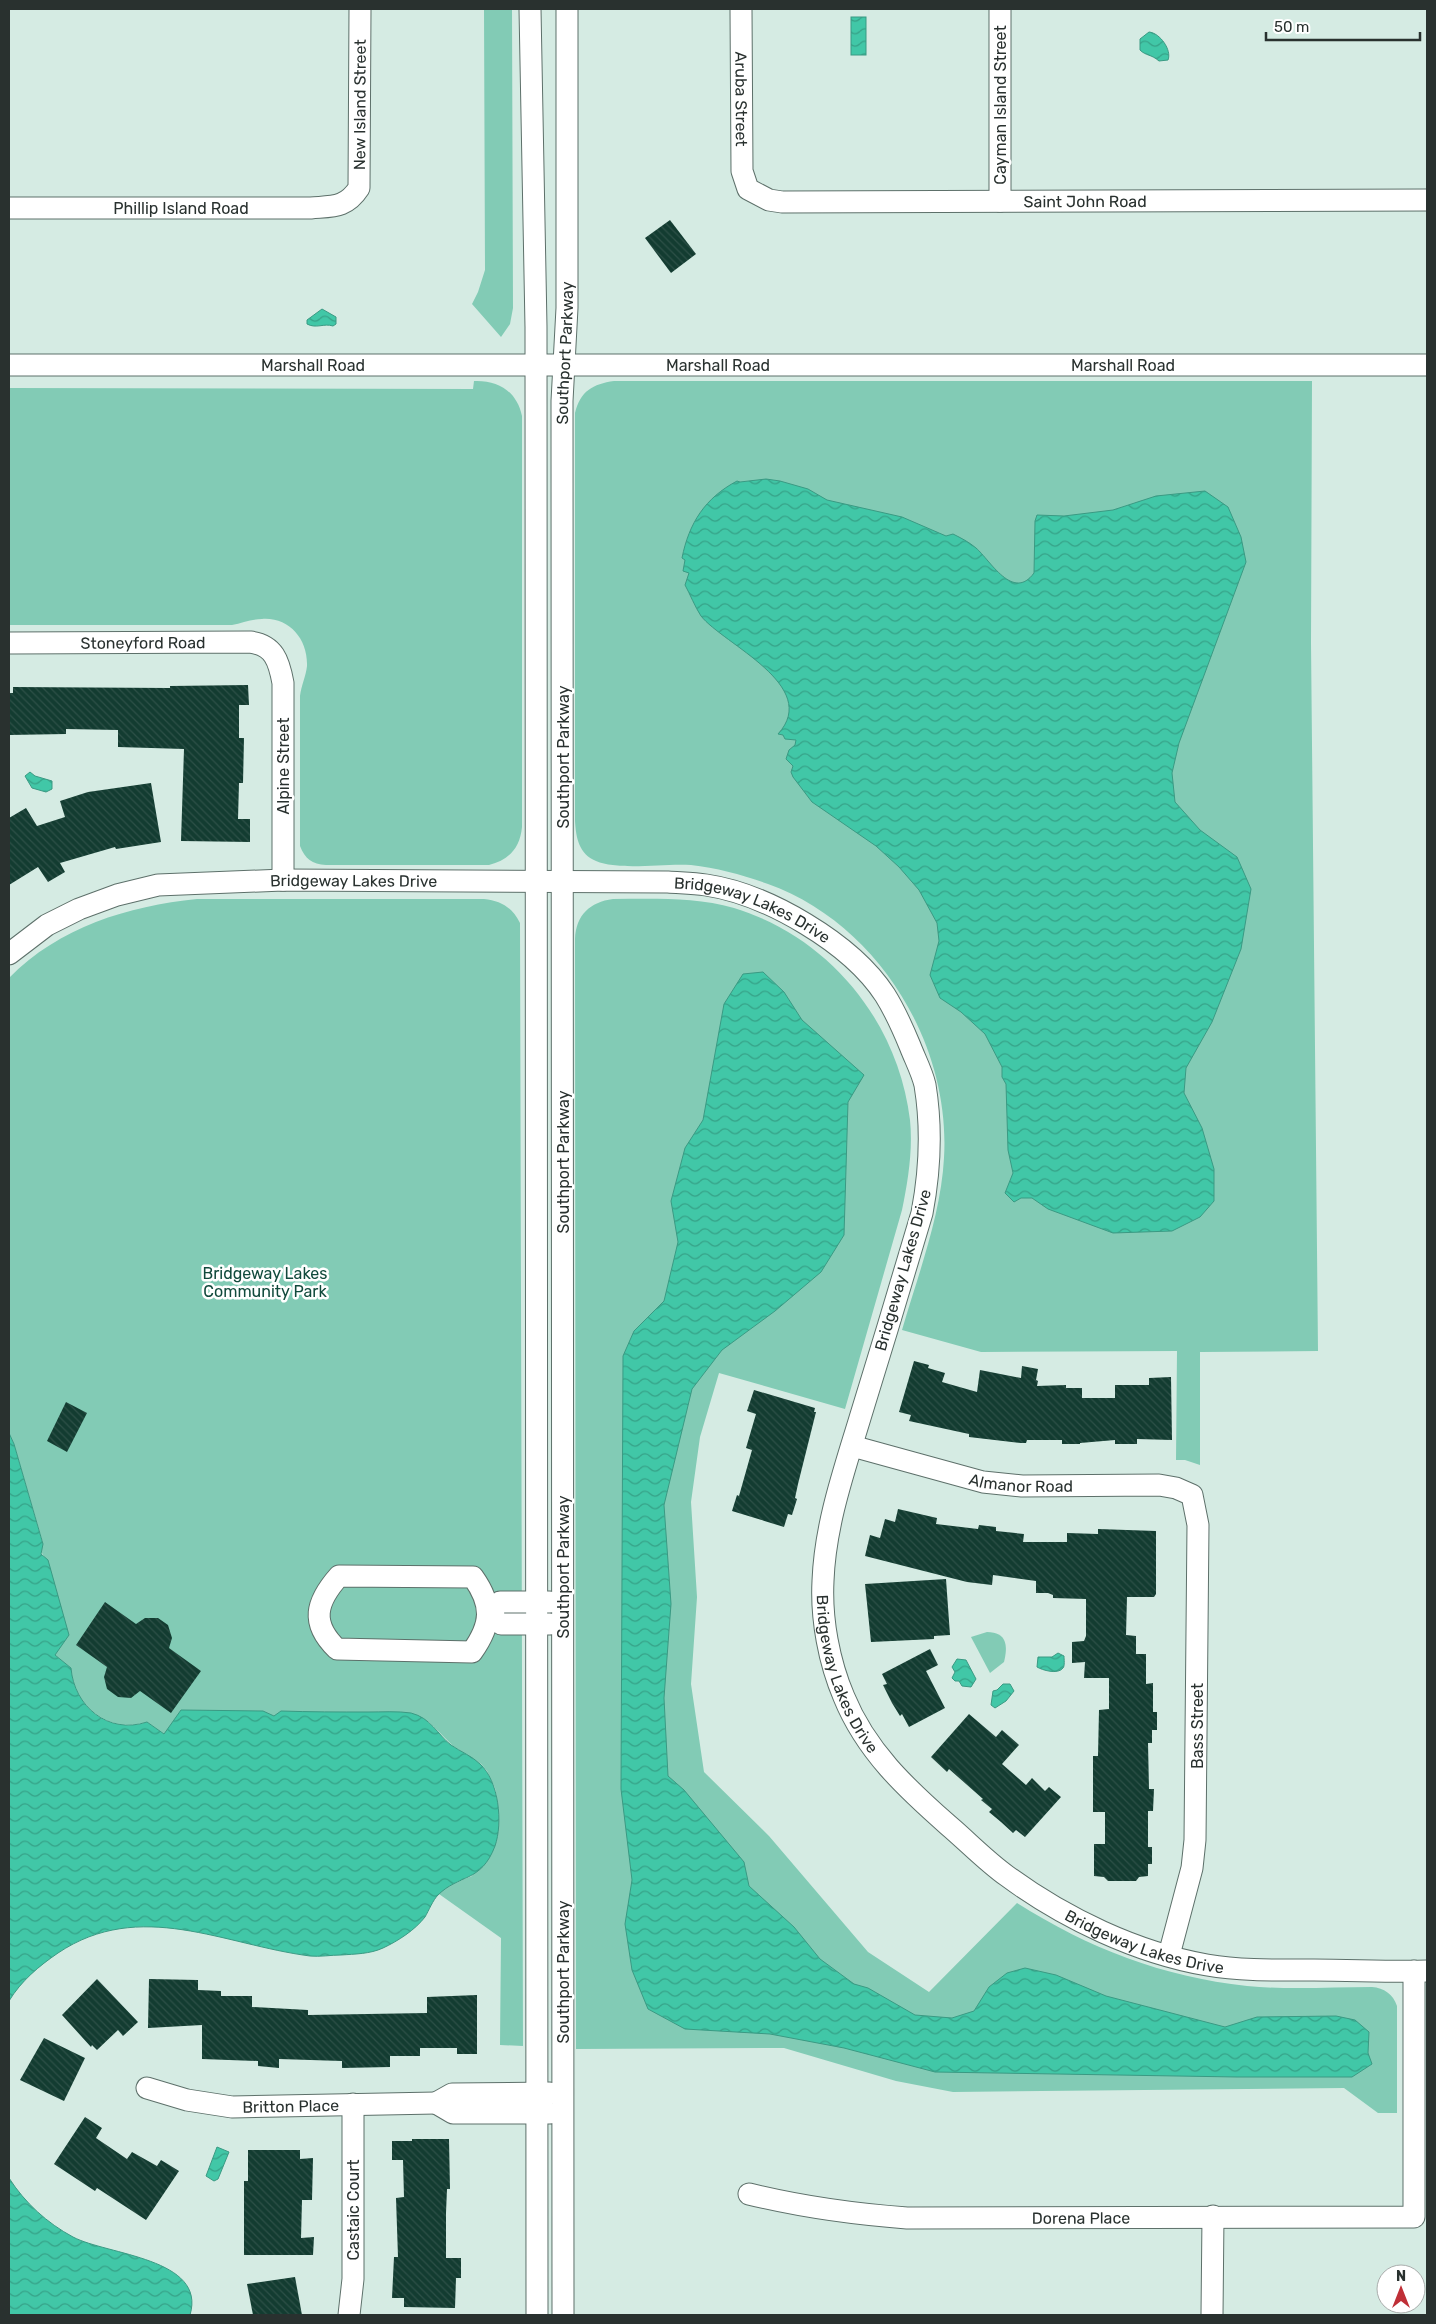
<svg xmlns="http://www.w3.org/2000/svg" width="1436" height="2324" font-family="Rubik,sans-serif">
	<defs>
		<pattern id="water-waves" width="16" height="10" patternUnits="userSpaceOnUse" patternTransform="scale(1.25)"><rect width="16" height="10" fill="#41c7a7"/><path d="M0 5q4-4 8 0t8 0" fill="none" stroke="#36a288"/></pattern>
		<pattern id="building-back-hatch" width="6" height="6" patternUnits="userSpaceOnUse" patternTransform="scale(1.25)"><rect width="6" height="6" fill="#133c31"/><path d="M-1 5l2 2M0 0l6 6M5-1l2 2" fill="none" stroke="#2d5047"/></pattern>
	</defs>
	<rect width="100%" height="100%" fill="#d5ebe3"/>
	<!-- green -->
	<g fill="#82cbb5">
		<path d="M484,9h28l1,299 -3,16 -9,13 -29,-33 6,-12 7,-22z"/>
		<path d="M474,381c25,-1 43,11 48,35v411c-2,21 -13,33 -33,38h-163c-14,-1 -21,-6 -26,-19v-150c1,-10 6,-20 7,-30 1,-27 -18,-49 -45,-47 -10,0 -20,4 -30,6h-223v-237l464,1z"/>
		<path d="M614,381h698l-1,262 7,708 -118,1v113l-15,-5h-9l1,-109 -196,1 -79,-22c16,-55 39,-115 42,-172 7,-115 -67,-235 -176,-274 -25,-9 -51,-16 -77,-19 -27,-2 -71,6 -95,-4 -17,-7 -20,-23 -21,-40v-408c5,-22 18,-29 39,-32z"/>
		<path d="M197,899h287c17,2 28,8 36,24l3,1123 -23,-1 1,-107 -62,-44 7,-7 26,-11 25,-78 -2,-10 -8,-17 -6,-7 -28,-18 -24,-24 -18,-9 -137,3 -8,-3 -102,21 -17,-12c-39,12 -73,-16 -76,-54l-16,-13 -10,-97 -5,-8 3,-7 -29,-99 -5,-11v-455c50,-51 119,-72 188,-79z"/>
		<path d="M613,899c41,0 82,-2 121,9 95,29 164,113 176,212 3,30 -2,61 -8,90l-57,199 -126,-36 -19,64 -9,65 6,95 -6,87 13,88 65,64 99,116 61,40 88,-89c71,45 146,74 230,83 41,4 84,1 125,1 12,1 21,7 25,19v107h-19l-34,-25 -391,4 -57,-11 -112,-33 -208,1 -1,-1110c1,-24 15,-37 38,-40z"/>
		<path d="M987,1632c20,0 21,14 17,30l-14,11 -19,-36z"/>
	</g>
	<!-- water -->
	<g fill="url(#water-waves)" stroke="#3a9a83">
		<rect x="851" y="17" width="15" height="38"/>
		<path d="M1149,32c11,1 23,18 19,28l-9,1c-8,-7 -13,-5 -19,-11v-11z"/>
		<path d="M322,309l14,8v7l-3,2c-9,-3 -17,3 -26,-2v-4z"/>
		<path d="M766,479l14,2 28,8 19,11 75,17 44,19 7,-2c8,4 16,8 23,14 14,12 37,54 58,25l1,-52 2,-6 27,1 49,-6 43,-14 49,-5 23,16 13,30 5,25 -67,181 -7,30 3,29 25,28 37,27 14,32 -10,60 -29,73 -26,46 -2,25 18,35 12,41v32l-14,16 -28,14 -59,2 -65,-24 -16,-11h-11l-7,4 -9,-9 8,-20 -5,-23 -2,-66 -4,-7v-10l-17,-33 -24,-22 -21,-14 -10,-23 9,-34 -2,-18 -18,-33 -20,-23 -23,-21 -64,-44 -19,-25 -2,-5 2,-6 -7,-7 3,-9 6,-5 1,-5 -11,-1 -2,-4 -5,-1c44,-48 -55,-90 -77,-118 -6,-9 -11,-22 -16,-31l4,-12 -6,-2 2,-11 -3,-2c7,-35 23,-60 55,-77l3,1z"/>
		<path d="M30,772l5,4 17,5v8l-6,3 -14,-4 -7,-12z"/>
		<path d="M763,972l21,20 18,28 62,55 -16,27 -4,133 -23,37 -46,39 -53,39 -30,39 -28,116 7,99 -7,94 4,78 16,14 60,72 5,24 45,41 26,32 34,25 14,4 47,27 37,3 22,-7 15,-24 18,-14 18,-5 31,7 50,21 119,31 32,-10 79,-1 19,4 14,12 -1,21 4,11 -20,13h-115l-302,-5 -91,-24 -74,-14 -85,-5 -37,-20 -16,-39 -7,-46 7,-44 -11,-91 2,-433 11,-25 30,-30 14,-59 -7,-41 14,-53 18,-28 21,-116 19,-30z"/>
		<path d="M9,1433l5,11 29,100 -2,10 7,6 21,75 -14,20 16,13c3,38 37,67 76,54l17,12 17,-24 82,1 11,5 7,-5c29,1 58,1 87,1 14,0 30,-1 43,1 20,5 26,21 40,32 10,7 21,11 29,19 19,17 23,59 15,82 -14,37 -36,28 -57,49 -5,5 -9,15 -13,22 -10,13 -27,24 -42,31 -13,6 -28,6 -42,7 -10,0 -21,2 -31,1 -86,-11 -170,-58 -252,-3 -19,13 -37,28 -49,48z"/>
		<path d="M1058,1653l6,3c0,3 1,10 -1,12 -5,7 -21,2 -26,-1l1,-10h14z"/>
		<path d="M957,1659l9,1 10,19 -5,8 -9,-1 -3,-5h-4l-3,-3 3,-6 -3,-5z"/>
		<path d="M1003,1684h7l4,7 -8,10 -11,7 -4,-3 2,-14 4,-1z"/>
		<path d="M217,2147l12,5 -11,27 -4,2 -8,-5z"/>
		<path d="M9,2178c16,25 38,45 64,59 34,18 134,21 117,78h-181z"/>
	</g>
	<!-- building -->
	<g fill="url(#building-back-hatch)">
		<path d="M670,220l26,34 -25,19 -26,-35z"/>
		<path d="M248,685l1,20h-10v33h5l-1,45h-4l-1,36h12v23l-69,-1 3,-92 -66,-2v-17l-52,-1v5l-57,1v-42h4v-6l157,1v-2z"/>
		<path d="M151,783l10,59 -45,7 -1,-2 -55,16 5,9 -17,10 -10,-15 -29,18v-67l17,-10 11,18 28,-9 -5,-16 28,-9z"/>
		<path d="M914,1361l15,4 -1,3 17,5 -3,9 35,10 3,-22 41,8 1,-12 16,3 -2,11 2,1 -1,5 29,-1v3h16v10h33v-13h34v-7l22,-1 1,63 -35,-1v5h-22v-4l-35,3v1h-18v-4h-35l-1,3h-5l-52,-6v-3l-60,-13 2,-6 -12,-3z"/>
		<path d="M754,1390l61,18 -1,4h2l-18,72 -3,14 2,1 -5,16 -4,-1 -4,13 -52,-16 5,-16 2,1 13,-46 -6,-2 10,-34 -9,-3z"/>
		<path d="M66,1402l21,11 -20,39 -20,-11z"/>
		<path d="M898,1509l39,9 -1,6 42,5 1,-4 17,2v4l28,3 -1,8h44v-9l31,1v-5l58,2v63l-2,3h-27l-1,38 10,1v18h10v30l7,-1v29h4v18h-5v13h-4l1,46h5l-1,22h-5v36h4v17h-4v12l-9,1 -3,4h-28l-4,-4 -10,-1v-32h11v-32h-12v-56h5l1,-46 10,-1v-31h-25l1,-16 -13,1v-21l12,-1 2,-5v-37l-33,-1v-3l-5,-2h-12v-12l-43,-6 -1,10 -25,-3 -102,-26 5,-21 10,3 5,-19 10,3z"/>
		<path d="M946,1579l4,56 -16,1v3l-63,3 -6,-58z"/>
		<path d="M105,1602l31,22 9,-6h13l10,7 4,13 -3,10 32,23 -30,42 -31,-22 -9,7 -13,-1 -11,-8 -3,-12 3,-10 -31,-22z"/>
		<path d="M930,1649l8,16 -12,6 19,37 -36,19 -7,-13 -2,2 -8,-13 -9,-18 4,-1 -5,-10z"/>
		<path d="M969,1714l27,23 6,-7 17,15 -17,19 24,21 6,-7 13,13 4,-4 12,10 -36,40 -9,-7 -3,3 -12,-11 -12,-10 3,-3 -11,-9 2,-1 -34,-30 -2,3 -16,-15z"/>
		<path d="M97,1979l41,43 -15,14 -5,-6 -21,20 -5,-5 -1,2 -29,-32z"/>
		<path d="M149,1979l49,1v10l23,1v5h31v11l56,3v5l119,-2v-16l50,-2v59h-20v-6h-37v8h-30v11l-48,1v-7l-63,-2v9l-21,-2v-5l-56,-2v-34l-54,3z"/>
		<path d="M44,2038l41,20 -21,43 -44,-21z"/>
		<path d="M85,2117l17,11 -6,10 31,21 5,-7 25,14 4,-6 18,11 -33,49 -49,-32 -2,3 -41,-27z"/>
		<path d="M412,2139h37l1,50h-3l-1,24v45h15v20h-5l-1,30 -51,-1v-9h-12l2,-41h4l-2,-59 8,-1 -1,-37h-11v-19h20z"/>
		<path d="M248,2150h52v9l13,-1 -1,42h-10l-1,38 13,-1 -1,18h-69v-74h4z"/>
		<path d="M295,2277l7,38h-49l-6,-31z"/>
	</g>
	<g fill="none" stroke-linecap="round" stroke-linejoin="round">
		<!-- minor casing -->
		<g stroke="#5d706a" stroke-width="23">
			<g id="minor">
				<path d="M530,9l6,318 1,1988"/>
				<path id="s1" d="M741,9l1,162 6,18 21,11 13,2 645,-2"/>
				<path d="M1000,9v192"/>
				<path id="s2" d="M9,208h302c22,-2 35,0 48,-20l1,-179"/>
				<path id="s3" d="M9,365h1418"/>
				<path id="s4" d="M9,643l241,-1c24,3 29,19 33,41v197"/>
				<path id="s5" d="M9,954l38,-29 32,-16 38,-14 41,-10 125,-5 385,2c13,1 25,1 38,3 61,9 145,58 179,110 10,16 18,34 25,51 5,13 12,26 15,39 7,43 5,86 -3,128 -20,68 -41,137 -62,205 -16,53 -35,107 -37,163 -2,38 6,81 21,116 22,54 62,91 104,128 20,17 38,36 59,51 57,42 130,77 200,89 35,6 71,5 107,5 38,0 76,2 113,1"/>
				<path id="s6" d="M852,1446l131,36 39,4 137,-1 17,3 16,7 6,30 -3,315 -3,28 -23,87"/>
				<path d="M339,1576l134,1c20,28 19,47 -1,75l-135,-3c-27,-26 -21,-47 2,-73z"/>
				<path d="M488,1614l12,-12h50"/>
				<path d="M488,1614l13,10h49"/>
				<path id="s7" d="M147,2088l40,12 45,7 204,-4"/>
				<path d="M550,2093l-98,1 -16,9 17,10h97"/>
				<path id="s8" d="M749,2194c53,13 104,20 158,24l507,-1v-246"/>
				<path d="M349,2315l4,-36v-175"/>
				<path id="s9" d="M563,2315l-1,-1914 5,-93v-299"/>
				<path d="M1212,2315l1,-99"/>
			</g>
		</g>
		<!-- minor -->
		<use href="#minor" stroke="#fff" stroke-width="21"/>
	</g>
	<g text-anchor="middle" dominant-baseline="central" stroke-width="5" stroke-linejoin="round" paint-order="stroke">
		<!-- street labels -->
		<g font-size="16" fill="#29312f" stroke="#fff">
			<text stroke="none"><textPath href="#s1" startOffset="90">Aruba Street</textPath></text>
			<text stroke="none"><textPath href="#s2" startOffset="440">New Island Street</textPath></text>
			<text transform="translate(1000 105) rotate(-90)">Cayman Island Street</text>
			<text stroke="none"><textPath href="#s1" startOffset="521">Saint John Road</textPath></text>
			<text stroke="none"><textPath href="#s2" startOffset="172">Phillip Island Road</textPath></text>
			<text stroke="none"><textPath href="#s9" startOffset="1962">Southport Parkway</textPath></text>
			<text stroke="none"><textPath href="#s3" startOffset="304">Marshall Road</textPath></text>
			<text stroke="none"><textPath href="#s3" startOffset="709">Marshall Road</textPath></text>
			<text stroke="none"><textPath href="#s3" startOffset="1114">Marshall Road</textPath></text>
			<text stroke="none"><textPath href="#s4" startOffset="134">Stoneyford Road</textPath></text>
			<text transform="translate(563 757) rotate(-90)">Southport Parkway</text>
			<text transform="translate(283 766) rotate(-90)">Alpine Street</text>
			<text stroke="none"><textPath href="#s5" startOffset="362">Bridgeway Lakes Drive</textPath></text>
			<text stroke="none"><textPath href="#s5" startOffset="766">Bridgeway Lakes Drive</textPath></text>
			<text transform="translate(563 1162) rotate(-90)">Southport Parkway</text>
			<text transform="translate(903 1270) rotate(-74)">Bridgeway Lakes Drive</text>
			<text stroke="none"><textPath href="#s6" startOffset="174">Almanor Road</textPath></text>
			<text transform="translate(563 1567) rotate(-90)">Southport Parkway</text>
			<text stroke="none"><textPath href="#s5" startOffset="1636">Bridgeway Lakes Drive</textPath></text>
			<text transform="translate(1197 1726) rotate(-90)">Bass Street</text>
			<text stroke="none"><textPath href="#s5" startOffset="2056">Bridgeway Lakes Drive</textPath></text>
			<text transform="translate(563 1972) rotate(-90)">Southport Parkway</text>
			<text stroke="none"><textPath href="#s7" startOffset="146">Britton Place</textPath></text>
			<text transform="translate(353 2210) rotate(-90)">Castaic Court</text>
			<text stroke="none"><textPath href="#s8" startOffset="334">Dorena Place</textPath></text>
		</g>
		<!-- park labels -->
		<g font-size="16" fill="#114a3c" stroke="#fff">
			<text x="265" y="1273">Bridgeway Lakes<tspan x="265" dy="18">Community Park</tspan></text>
		</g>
	</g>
	<!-- border -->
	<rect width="1436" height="2324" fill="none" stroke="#29312f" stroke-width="20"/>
	<!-- north arrow -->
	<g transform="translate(1401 2289)"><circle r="24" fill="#ffffff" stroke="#a9adac"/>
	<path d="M0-4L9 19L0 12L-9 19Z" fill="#bf2f37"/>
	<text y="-8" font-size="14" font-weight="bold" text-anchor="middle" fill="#29312f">N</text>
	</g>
	<!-- scale -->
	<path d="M1266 32v8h154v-8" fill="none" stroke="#29312f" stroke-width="2.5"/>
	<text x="1274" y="32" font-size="15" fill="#29312f" stroke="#ffffff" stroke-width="4" paint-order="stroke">50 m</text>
</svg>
